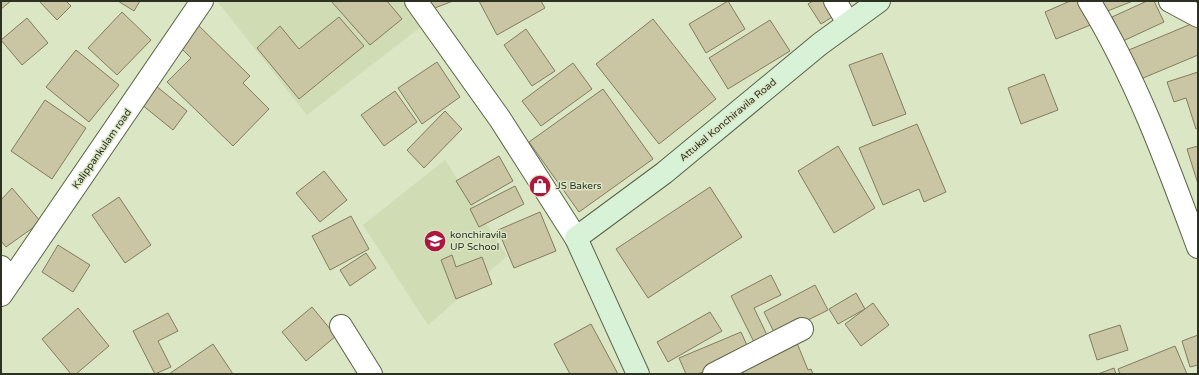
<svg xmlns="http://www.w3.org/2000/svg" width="1199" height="375" font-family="'Varela Round',sans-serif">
	<rect width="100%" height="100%" fill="#dbe6c5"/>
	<!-- built -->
	<g fill="#cfdcb4">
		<path d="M217,1h187l18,25 -115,89z"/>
		<path d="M445,160l62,96 -79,69 -65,-100z"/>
	</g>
	<!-- building -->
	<g fill="#cac5a3" stroke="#827d5e">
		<path d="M1,1h10l-10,8z"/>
		<path d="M39,1h27l5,5 -14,14z"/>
		<path d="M118,1h22l-6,10z"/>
		<path d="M331,1h56l15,18 -32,26z"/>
		<path d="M429,1h24l-21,8z"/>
		<path d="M479,1h62l4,7 -48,27z"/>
		<path d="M728,1l17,28 -39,24 -17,-29z"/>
		<path d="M813,1h19l7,12 -18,11 -13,-20z"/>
		<path d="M1070,1h13l10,23 -37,15 -11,-27z"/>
		<path d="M1101,1h32l-28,11z"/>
		<path d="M1147,1h7l10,21 -41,19 -11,-24z"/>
		<path d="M122,12l29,28 -34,35 -29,-27z"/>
		<path d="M339,17l25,29 -65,53 -42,-51 23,-22 19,23z"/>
		<path d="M27,18l21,25 -26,22 -21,-25z"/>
		<path d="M653,19l63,80 -57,45 -63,-80z"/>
		<path d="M770,20l20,31 -62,38 -19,-31z"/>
		<path d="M194,21l56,55 -7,7 26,26 -36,37 -66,-64 24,-24 -16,-16z"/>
		<path d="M1196,22l2,6v27l-62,26 -12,-29z"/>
		<path d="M526,29l29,42 -23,15 -28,-41z"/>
		<path d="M76,50l43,35 -30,37 -43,-35z"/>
		<path d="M882,53l24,61 -33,12 -24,-61z"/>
		<path d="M437,62l23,35 -38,27 -24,-36z"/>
		<path d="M573,63l19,26 -51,37 -19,-25z"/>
		<path d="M1198,72v56l-2,1 -10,-31 -12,4 -7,-20z"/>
		<path d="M1044,74l14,36 -37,14 -13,-36z"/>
		<path d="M156,86l31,25 -14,19 -32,-26z"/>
		<path d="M603,89l50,70 -74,53 -50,-70z"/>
		<path d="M395,91l22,31 -33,24 -23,-31z"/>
		<path d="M45,100l41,28 -34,51 -41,-28z"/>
		<path d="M445,111l17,18 -38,39 -17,-18z"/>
		<path d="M917,124l29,68 -22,10 -5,-13 -36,16 -24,-57z"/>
		<path d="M838,146l37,62 -41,25 -36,-62z"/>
		<path d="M1198,146v38l-11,-35z"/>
		<path d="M499,156l14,25 -42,24 -15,-24z"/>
		<path d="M324,171l23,29 -27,22 -24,-29z"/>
		<path d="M515,186l9,18 -45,23 -9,-18z"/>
		<path d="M710,187l32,50 -94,61 -32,-49z"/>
		<path d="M12,188l29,34 -35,25 -5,-6v-41z"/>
		<path d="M119,197l32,48 -26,18 -33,-48z"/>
		<path d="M540,212l16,39 -42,17 -16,-38z"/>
		<path d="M351,216l18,33 -39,21 -18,-34z"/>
		<path d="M58,245l32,20 -17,27 -31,-20z"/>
		<path d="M366,253l10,15 -26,18 -10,-16z"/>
		<path d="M452,255l4,12 26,-10 10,27 -36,15 -15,-39z"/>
		<path d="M771,275l10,20 -27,13 13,27 -13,7 -23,-46z"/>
		<path d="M815,285l13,25 -52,26 -12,-24z"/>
		<path d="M856,293l9,16 -27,15 -9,-15z"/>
		<path d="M873,303l16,22 -28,21 -16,-22z"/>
		<path d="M312,307l24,29 -30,25 -24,-29z"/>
		<path d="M78,308l31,38 -33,28h-5l-29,-35z"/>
		<path d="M710,312l12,19 -54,31 -11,-20z"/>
		<path d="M168,313l10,18 -20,10 13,26 -16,7 -22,-43z"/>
		<path d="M591,324l27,50h-48l-16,-30z"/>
		<path d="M1120,325l8,25 -31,10 -8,-25z"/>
		<path d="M741,332l9,20 -52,22h-12l-7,-16z"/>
		<path d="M1198,335v30l-8,2 -8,-26z"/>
		<path d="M797,343l11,27 3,-1 2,5h-69l-4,-8z"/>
		<path d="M213,344l20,30h-64z"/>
		<path d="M1175,346l12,28h-67l-2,-5z"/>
		<path d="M1114,368l2,6h-18z"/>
	</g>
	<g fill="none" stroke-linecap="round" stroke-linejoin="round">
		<!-- minor casing -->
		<g stroke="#5b6447" stroke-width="24">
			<g id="minor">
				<path d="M835,1l13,22"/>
				<path d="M1089,1c47,77 78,162 109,246"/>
				<path d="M1170,1l28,15"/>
				<path d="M1,267l11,12"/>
				<path d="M341,326l30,48"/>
				<path d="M714,374l88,-45"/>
			</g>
		</g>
		<!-- tertiary casing -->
		<g stroke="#5b6447" stroke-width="24">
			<g id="tertiary">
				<path d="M416,1l84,118 76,119"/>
				<path d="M1,295l201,-294"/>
			</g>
		</g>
		<!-- secondary casing -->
		<g stroke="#5b6447" stroke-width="24">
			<path id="secondary" d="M638,374l-62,-136 88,-65 156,-129 59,-43"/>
		</g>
		<!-- minor -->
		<use href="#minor" stroke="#fff" stroke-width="22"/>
		<!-- tertiary -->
		<use href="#tertiary" stroke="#fff" stroke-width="22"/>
		<!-- secondary -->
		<use href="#secondary" stroke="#d8f2d8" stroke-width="22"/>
	</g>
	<!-- icons -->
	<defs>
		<g id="shop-disc" transform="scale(1.15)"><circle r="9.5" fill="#ac1740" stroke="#dbe6c5"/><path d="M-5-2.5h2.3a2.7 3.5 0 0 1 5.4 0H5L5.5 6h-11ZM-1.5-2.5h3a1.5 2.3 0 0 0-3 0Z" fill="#fff"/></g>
		<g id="school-disc" transform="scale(1.15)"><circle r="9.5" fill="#ac1740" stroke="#dbe6c5"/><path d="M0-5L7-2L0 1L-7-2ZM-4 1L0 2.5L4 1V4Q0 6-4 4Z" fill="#fff"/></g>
	</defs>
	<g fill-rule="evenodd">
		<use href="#shop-disc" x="540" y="186"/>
		<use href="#school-disc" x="435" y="241"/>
	</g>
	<g text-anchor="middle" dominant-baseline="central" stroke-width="3" stroke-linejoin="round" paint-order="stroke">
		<!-- street labels -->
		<g font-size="10" fill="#2d3124" stroke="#dbe6c5">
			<text transform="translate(728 120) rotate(-40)">Attukal Konchiravila Road</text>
			<text transform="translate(102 149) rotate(-55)">Kalippankulam road</text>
		</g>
		<!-- poi labels -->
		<g font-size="10" fill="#2d3124" stroke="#dbe6c5" text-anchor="start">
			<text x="556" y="186">JS Bakers</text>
			<text x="450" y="235">konchiravila<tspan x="450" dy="12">UP School</tspan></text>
		</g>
	</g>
	<!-- border -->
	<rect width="1199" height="375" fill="none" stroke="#2d3124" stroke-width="4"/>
</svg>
